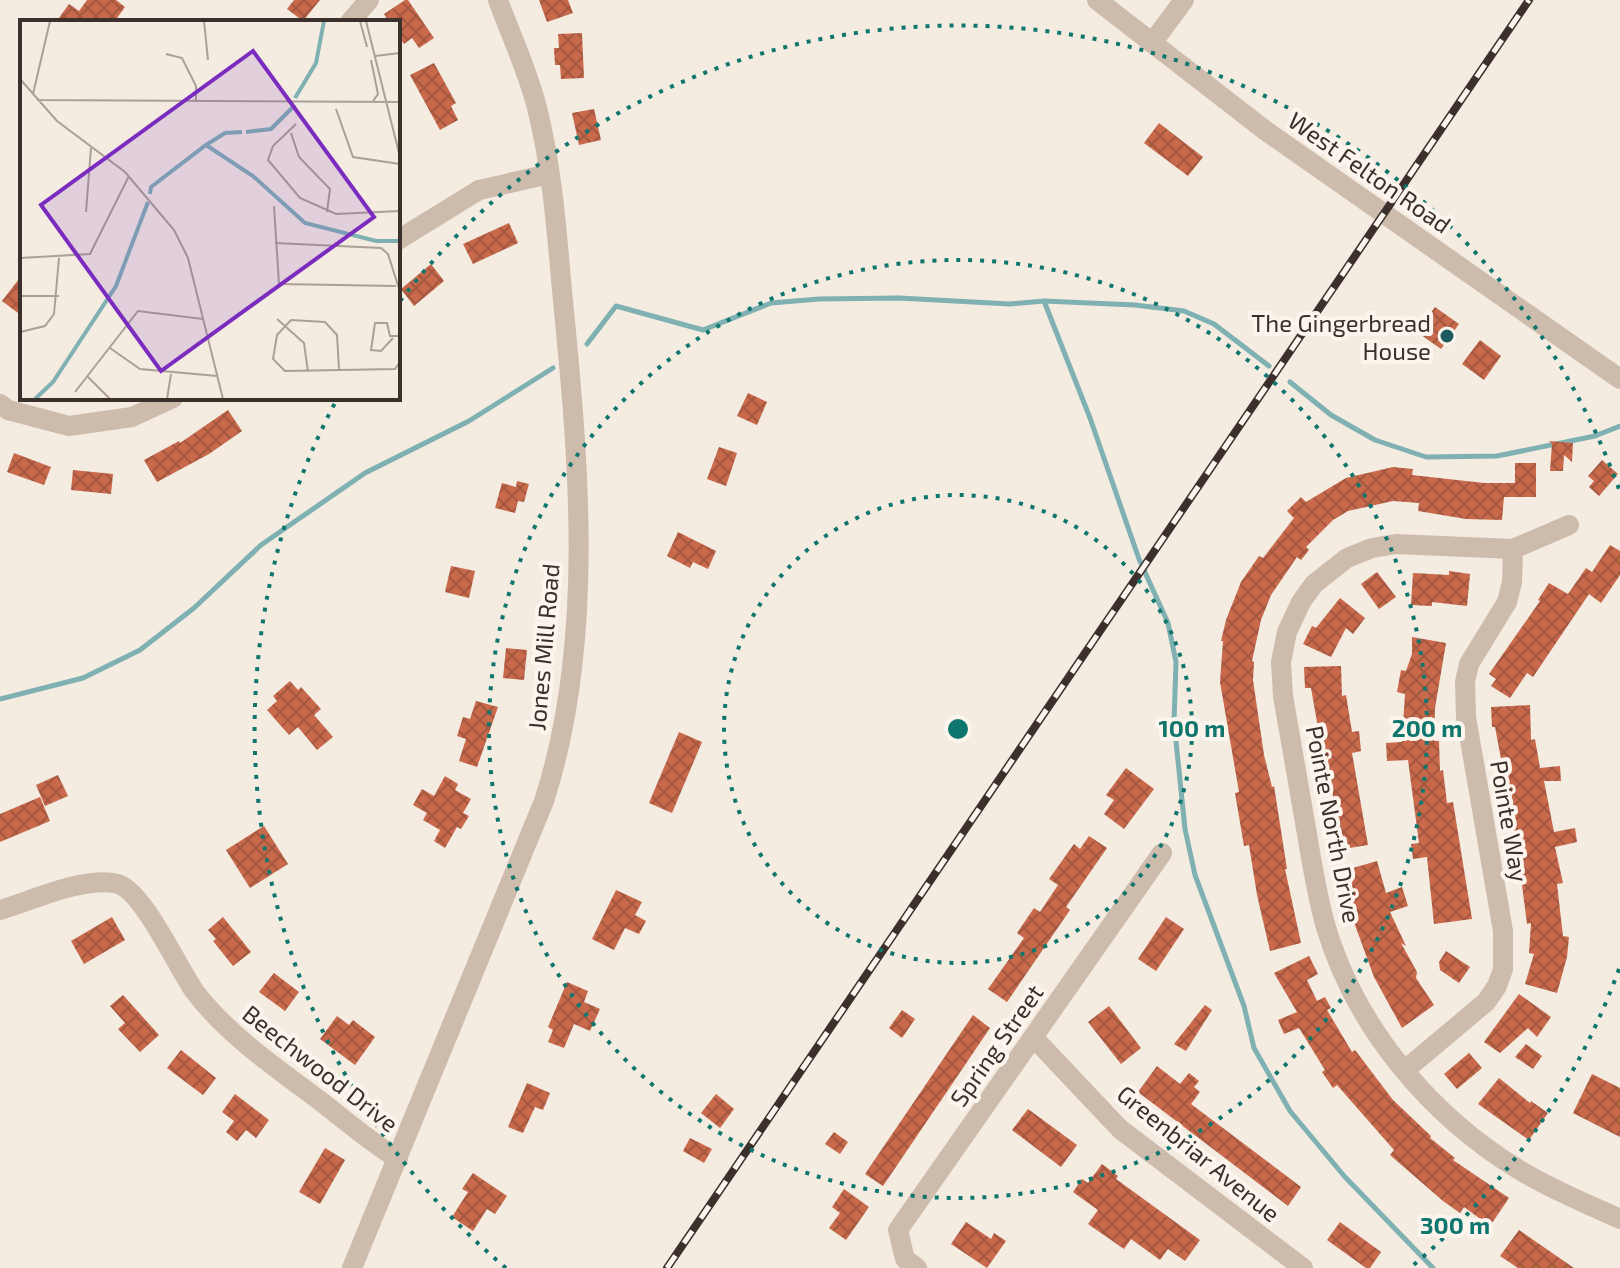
<svg xmlns="http://www.w3.org/2000/svg" width="1620" height="1268" font-family="'Exo 2',sans-serif">
	<defs>
		<pattern id="building-cross-hatch" width="8" height="8" patternUnits="userSpaceOnUse" patternTransform="scale(2)"><rect width="8" height="8" fill="#c8694b"/><path d="M0 0l8 8M0 8l8-8" fill="none" stroke="#a4573f"/></pattern>
	</defs>
	<rect width="100%" height="100%" fill="#f4ebe1"/>
	<g fill="none" stroke-linecap="round" stroke-linejoin="round">
		<!-- stream -->
		<g stroke="#7fb0b2" stroke-width="5">
			<path d="M1044,301l46,117 49,141 29,64 8,39 -2,60 11,107 10,46 49,131 10,42 36,63 55,66 88,91"/>
			<path d="M587,344l29,-38 87,24 68,-27 48,-4 80,-1 111,6 34,-3 91,4 49,6 30,13 55,42"/>
			<path d="M1290,382l41,33 44,25 51,17 71,-1 98,-20 25,-10"/>
			<path d="M0,699l83,-21 57,-28 54,-42 67,-63 104,-72 104,-52 84,-53"/>
		</g>
	</g>
	<!-- building -->
	<g fill="url(#building-cross-hatch)">
		<path d="M87,0h29l9,7 -11,15h-58l13,-18 10,7z"/>
		<path d="M294,0h26l-17,21 -16,-12z"/>
		<path d="M405,0h3l26,38 -15,10 -7,-10 -8,6 -6,-9v-13h-9l-5,-8z"/>
		<path d="M539,0h29l5,13 -26,9z"/>
		<path d="M582,33l2,45 -23,1 -1,-14h-5l-1,-17h5l-1,-14z"/>
		<path d="M434,63l22,40 -5,3 7,14 -18,10 -30,-55z"/>
		<path d="M594,109l7,31 -22,5 -7,-32z"/>
		<path d="M1159,123l44,34 -15,19 -44,-33z"/>
		<path d="M509,223l9,20 -45,21 -10,-20z"/>
		<path d="M431,264l13,17 -30,25 -13,-17z"/>
		<path d="M22,275v41l-20,-15z"/>
		<path d="M1435,307l24,17 -18,25 -24,-17z"/>
		<path d="M1480,340l21,16 -17,24 -22,-16z"/>
		<path d="M748,393l19,9 -10,23 -20,-9z"/>
		<path d="M228,410l14,21 -33,23 -52,28 -13,-22 35,-19 1,2z"/>
		<path d="M1549,441l24,2 -1,19 -8,-7 -1,16h-13l2,-27z"/>
		<path d="M719,447l18,6 -11,33 -19,-7z"/>
		<path d="M14,453l37,14 -7,18 -37,-13z"/>
		<path d="M1602,460l16,14 -19,22 -10,-9 5,-6 -6,-5z"/>
		<path d="M1515,463h21v34h-32l-2,23 -36,-1 -48,-8 1,-8 -26,-2 -45,10 -15,9 -27,27 3,3 -8,10 -4,-3 -26,38 -10,25 -9,41 2,1 -1,18 11,75 8,32 2,-1 13,83h-2l16,74 -31,8 -13,-56 -8,-50 -5,1 -9,-53 4,-1 -19,-110 3,-41h-2l5,-21 15,-38 18,-26 4,2 31,-40 -7,-7 14,-14 5,5 40,-24 47,-11 20,2 -1,6 72,8h31z"/>
		<path d="M73,470l40,4 -2,20 -40,-4z"/>
		<path d="M517,481l12,3 -5,18 -6,-1 -3,12 -20,-5 7,-25 14,4z"/>
		<path d="M678,532l38,19 -8,18 -15,-7 -3,6 -23,-12z"/>
		<path d="M1610,545l10,6v24l-19,28 -12,-9 -56,83 -6,-4 -17,25 -19,-12 5,-7 -7,-5 51,-73 -2,-1 11,-17 19,11 18,-26 6,4z"/>
		<path d="M451,566l24,5 -6,27 -24,-6z"/>
		<path d="M1449,571l21,3 -3,32 -35,-4v4l-21,-1 2,-32 36,2z"/>
		<path d="M1377,572l19,25 -17,12 -18,-25z"/>
		<path d="M1340,598l25,20 -12,16 -7,-6 -15,29 -28,-13 9,-18 4,2z"/>
		<path d="M1412,637l34,6 -11,65 -1,33h5l1,30 3,-1 4,33 6,-1 19,117 -38,5 -7,-67 -14,2 -2,-15 8,-1 -11,-83 -21,1 -1,-18 16,-1 3,-48 -8,-2 4,-22 5,1 6,-17z"/>
		<path d="M506,648l21,2 -3,30 -21,-2z"/>
		<path d="M1341,666l1,30 4,-1 6,37 7,-1 2,20 -9,2 16,92 -31,5 -8,-47 5,-1 -7,-46h-4l-12,-68h-6l-1,-21z"/>
		<path d="M290,681l8,9 3,-3 20,22 -7,6 19,22 -16,13 -19,-23 -9,8 -22,-25 10,-9 -4,-5z"/>
		<path d="M476,701l22,6 -21,60 -18,-6 7,-22 -9,-3 6,-19 7,2z"/>
		<path d="M1530,705l1,35 4,-1 5,29 20,-2 1,15h-17l10,51 21,-4 2,14 -22,5 8,36 -6,1 6,52 6,1 -2,20 -10,36 -32,-9 9,-30 -5,-1 2,-30 -4,1 -11,-86 -21,-111h-3l-1,-20z"/>
		<path d="M679,732l23,10 -30,71 -23,-10z"/>
		<path d="M1126,768l28,21 -30,40 -20,-15 10,-14 -8,-5z"/>
		<path d="M58,775l10,21 -23,10 -9,-21z"/>
		<path d="M445,776l13,8 -3,6 16,9 -8,14 6,3 -8,13 -4,-2 -12,21 -11,-7 6,-11 -17,-10 4,-7 -14,-8 9,-16 12,7z"/>
		<path d="M40,797l10,24 -50,21v-28z"/>
		<path d="M264,826l24,38 -38,24 -24,-38z"/>
		<path d="M1089,836l18,12 -41,59 4,3 -63,92 -19,-13 36,-51 -7,-5 17,-25 6,4 18,-27 -9,-6 25,-35 6,5z"/>
		<path d="M1377,861l9,32 16,-6 6,19 -18,6 16,34 -5,-3 16,29 -1,6 18,27 -32,23 -28,-51 -26,-71 -9,-34z"/>
		<path d="M616,890l26,12 -7,13 11,6 -7,13 -14,-6 -11,22 -22,-11z"/>
		<path d="M112,917l13,23 -41,24 -13,-23z"/>
		<path d="M223,917l28,35 -18,14 -20,-25 3,-2 -8,-9z"/>
		<path d="M1166,917l18,12 -28,42 -18,-12z"/>
		<path d="M1446,951l24,16 -11,16 -19,-13 -1,-8z"/>
		<path d="M1309,956l9,18 -11,6 10,21 8,-4 6,11 -4,2 25,42 3,-2 38,50 38,36 -1,2 25,20 -2,2 56,38 -19,28 -26,-19 -4,6 -17,-12 -53,-46 4,-5 -57,-65 -4,3 -11,-16 3,-2 -26,-42 -15,6 -6,-14 19,-8 -23,-39z"/>
		<path d="M274,973l25,19 -14,19 -26,-19z"/>
		<path d="M567,982l21,9 -4,11 16,7 -10,22 -16,-7 -10,24 -16,-6 5,-12 -5,-3z"/>
		<path d="M1519,994l32,23 -14,20 -9,-9 -28,25 -16,-11z"/>
		<path d="M123,995l36,40 -19,17 -22,-23 7,-6 -15,-17z"/>
		<path d="M1205,1005l7,5 -26,41 -12,-7z"/>
		<path d="M1109,1006l32,42 -20,16 -33,-42z"/>
		<path d="M902,1010l13,9 -13,19 -13,-10z"/>
		<path d="M973,1015l17,13 -107,158 -18,-12z"/>
		<path d="M337,1016l12,9 4,-5 22,17 -20,28 -35,-26z"/>
		<path d="M1526,1044l16,12 -9,13 -18,-12z"/>
		<path d="M181,1050l35,28 -13,17 -36,-27z"/>
		<path d="M1469,1053l13,15 -25,21 -13,-15z"/>
		<path d="M1157,1066l23,18 9,-11 10,8 -5,6 6,5 -9,12 110,83 -13,19 -150,-114z"/>
		<path d="M1592,1074l28,14v49l-47,-24z"/>
		<path d="M1499,1078l31,25 1,-2 17,12 -19,27 -51,-36z"/>
		<path d="M527,1083l23,10 -7,17 -8,-3 -12,26 -15,-6z"/>
		<path d="M235,1094l34,26 -13,18 -10,-8 -9,11 -11,-9 8,-11 -12,-9z"/>
		<path d="M716,1094l18,15 -14,19 -19,-15z"/>
		<path d="M1028,1109l49,36 -16,22 -49,-37z"/>
		<path d="M834,1132l14,10 -8,12 -15,-10z"/>
		<path d="M690,1138l22,11 -8,14 -21,-12z"/>
		<path d="M325,1148l20,12 -25,44 -21,-12z"/>
		<path d="M1102,1164l16,12 -2,3 84,61 -15,21 -17,-12 -8,11 -29,-21 -7,10 -36,-25 10,-14 -25,-18 9,-13 6,4z"/>
		<path d="M473,1173l34,23 -12,18 -8,-5 -14,22 -21,-14 16,-25 -6,-3z"/>
		<path d="M844,1189l25,18 -23,33 -17,-12 11,-15 -8,-6z"/>
		<path d="M966,1222l25,17 3,-6 12,8 -19,27 -36,-24z"/>
		<path d="M1340,1222l41,30 -11,16h-4l-39,-28z"/>
		<path d="M1519,1230l55,38h-56l-18,-12z"/>
	</g>
	<g fill="none" stroke-linecap="round" stroke-linejoin="round">
		<!-- minor -->
		<g stroke="#cdbbac" stroke-width="20">
			<path d="M1097,0l169,131 354,248"/>
			<path d="M350,22l19,-22"/>
			<path d="M1152,43l32,-43"/>
			<path d="M398,240l81,-50 70,-16"/>
			<path d="M0,404l8,6 61,16 63,-9 41,-19"/>
			<path d="M1569,525l-56,24 -117,-5 -24,4 -25,10 -33,26 -13,18 -14,30 -6,30 2,34c8,46 16,92 24,138 5,30 10,61 18,90 30,103 105,192 196,247 32,19 66,33 99,48"/>
			<path d="M0,910c31,-9 87,-35 118,-26 25,7 60,84 77,108 34,44 80,75 124,108 26,20 51,42 79,59"/>
			<path d="M1034,1038l86,91 183,139"/>
			<path d="M1405,1070l81,-68 11,-16 6,-17v-38l-37,-214 -1,-35 4,-18 38,-62 5,-20 1,-33"/>
			<path d="M352,1268l192,-467c51,-157 35,-338 19,-500 -6,-64 -10,-130 -26,-193 -9,-37 -26,-72 -39,-108"/>
			<path d="M917,1268l-12,-9 -7,-29 264,-377"/>
		</g>
		<!-- rail casing -->
		<g stroke="#3b302b" stroke-width="8">
			<path id="rail" d="M667,1268l862,-1268"/>
		</g>
		<!-- rail -->
		<use href="#rail" stroke="#fbf5ee" stroke-width="5" stroke-dasharray="15" stroke-linecap="butt"/>
	</g>
	<!-- distance rings -->
	<g fill="none" stroke="#0f766e" stroke-width="4" stroke-dasharray="4 8">
		<circle cx="958" cy="729" r="234"/>
		<circle cx="958" cy="729" r="469"/>
		<path d="M1619 969A703 703 0 0 1 1410 1268M506 1268A703 703 0 0 1 337 399M400 301A703 703 0 0 1 1619 489"/>
	</g>
	<!-- markers -->
	<circle fill="#1f5a5e" stroke="#fbf5ee" stroke-width="3" cx="1447" cy="336" r="8"/>
	<g text-anchor="middle" dominant-baseline="central" stroke-width="8" stroke-linejoin="round" paint-order="stroke">
		<!-- street labels -->
		<g font-size="24" fill="#3b302b" stroke="#fbf5ee">
			<text transform="translate(1370 172) rotate(35)">West Felton Road</text>
			<text transform="translate(543 647) rotate(-85)">Jones Mill Road</text>
			<text transform="translate(1510 821) rotate(80)">Pointe Way</text>
			<text transform="translate(1334 824) rotate(79)">Pointe North Drive</text>
			<text transform="translate(996 1045) rotate(-55)">Spring Street</text>
			<text transform="translate(321 1068) rotate(38)">Beechwood Drive</text>
			<text transform="translate(1199 1153) rotate(39)">Greenbriar Avenue</text>
		</g>
		<!-- poi labels -->
		<g font-size="24" fill="#3b302b" stroke="#fbf5ee" text-anchor="end">
			<text x="1431" y="322">The Gingerbread<tspan x="1431" dy="28">House</tspan></text>
		</g>
	</g>
	<!-- overview -->
	<g transform="translate(20 20)">
		<rect width="380" height="380" fill="#f4ebe1"/>
		<path fill="none" stroke="#7fb0b2" stroke-width="4" d="M275,78l21,-35 8,-42M226,112l25,-3 24,-24M186,125l47,31 52,47 71,18h24M130,174l1,-7 55,-42 19,-12 17,-1M15,379l18,-17 63,-96 32,-84"/>
		<path fill="none" stroke="#aaa098" stroke-width="2" d="M184,1l4,39M340,1l7,26M346,1l34,136M146,34l16,4 14,28v15M355,36l25,-3M351,40l7,34 -5,7M0,59l37,42 68,51 49,58 14,28 35,141M13,74l17,-73M17,80l363,2M316,89l17,48 47,7M276,104l-23,22 -5,14 32,38 36,16 64,-3M271,113l8,24 31,32 -3,23M254,186l5,78 117,2M66,192l5,-64M255,223l106,5 7,6 12,38M0,238l70,-4 39,-78M0,276h39M257,299l27,24 4,29M0,312l25,-6 9,-12 5,-56M373,318l-12,13 -10,-1 4,-27h12l3,13h10M90,328l30,21 77,7M319,349l-2,-34 -12,-13 -34,-2 -14,15 -4,24 12,12 110,-2 5,-7M68,357l22,22M55,372l63,-81 65,8M147,379l4,-25"/>
		<path fill="#7b2cbf" fill-opacity="0.15" stroke="#7b2cbf" stroke-width="4" d="M233,31l121,166 -213,154 -120,-166z"/>
		<rect width="380" height="380" fill="none" stroke="#3b302b" stroke-width="4"/>
	</g>
	<circle cx="958" cy="729" r="12" fill="#0f766e" stroke="#fbf5ee" stroke-width="4"/>
	<g font-size="24" text-anchor="middle" font-weight="bold" fill="#0f766e" stroke="#fbf5ee" stroke-width="8" stroke-linejoin="round" paint-order="stroke">
		<text x="1192" y="737">100 m</text>
		<text x="1427" y="737">200 m</text>
		<text x="1455" y="1234">300 m</text>
	</g>
</svg>
